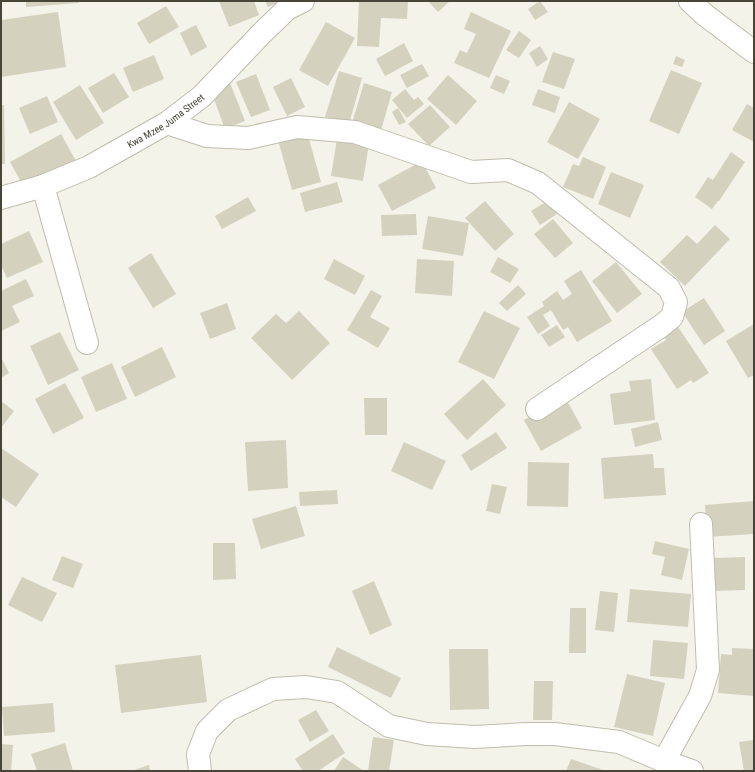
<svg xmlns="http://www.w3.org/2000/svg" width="755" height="772" font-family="'Roboto Condensed',sans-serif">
	<rect width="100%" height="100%" fill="#f4f3e9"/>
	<!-- building -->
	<g fill="#d5d1bf">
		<path d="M26,1h53v2l-53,4z"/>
		<path d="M219,1h35l5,14 -30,12z"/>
		<path d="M265,1h17l-14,6z"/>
		<path d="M359,1h49l-1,18 -26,-1 -2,29 -22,-1z"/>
		<path d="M428,1h22l-12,11z"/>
		<path d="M540,1l8,11 -13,8 -7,-11z"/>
		<path d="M166,6l13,21 -30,17 -12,-21z"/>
		<path d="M58,12l8,55 -65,10v-57z"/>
		<path d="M471,12l40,19 -22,47 -35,-15 6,-13 7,3 9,-19 -12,-5z"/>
		<path d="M326,22l29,16 -27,48 -29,-16z"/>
		<path d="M196,25l11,22 -16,9 -11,-23z"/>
		<path d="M519,31l12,9 -12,18 -13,-8z"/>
		<path d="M404,43l9,18 -28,15 -9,-17z"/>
		<path d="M540,46l8,13 -11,8 -8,-14z"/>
		<path d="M553,52l22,7 -11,30 -22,-7z"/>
		<path d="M154,55l10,24 -31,13 -10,-24z"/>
		<path d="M676,56l9,4 -3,7 -9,-3z"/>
		<path d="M422,64l7,12 -22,12 -7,-13z"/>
		<path d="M671,70l31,13 -23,51 -30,-13z"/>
		<path d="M339,71l23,7 -13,46 -24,-7z"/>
		<path d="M114,73l15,24 -26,16 -15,-25z"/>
		<path d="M256,74l14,36 -19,7 -15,-35z"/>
		<path d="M448,75l29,26 -21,24 -29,-26z"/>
		<path d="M496,75l14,6 -6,13 -14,-6z"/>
		<path d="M291,78l14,29 -18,9 -14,-29z"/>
		<path d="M230,83l15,38 -20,8 -14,-38z"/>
		<path d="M364,83l28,9 -12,42 -29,-8z"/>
		<path d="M80,85l24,38 -28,17 -23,-38z"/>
		<path d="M405,89l9,11 4,-3 6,7 -17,14 -15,-18z"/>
		<path d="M538,89l22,8 -5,16 -23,-8z"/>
		<path d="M47,96l11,26 -28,12 -11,-26z"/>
		<path d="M569,102l31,17 -22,40 -31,-17z"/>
		<path d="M747,104l7,4v34l-22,-12z"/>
		<path d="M1,105h3l1,59h-4z"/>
		<path d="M430,105l20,22 -21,19 -21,-22z"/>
		<path d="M398,108l8,14 -7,3 -7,-13z"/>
		<path d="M307,132l14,50 -29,8 -14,-50z"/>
		<path d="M61,134l15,27 -51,28 -15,-27z"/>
		<path d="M337,139l32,5 -6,37 -32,-5z"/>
		<path d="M731,152l14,10 -26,39h-1l-6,8 -17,-12 13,-20 5,3z"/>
		<path d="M583,157l23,10 -13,32 -30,-12 10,-23 6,2z"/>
		<path d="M422,161l14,27 -44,23 -14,-26z"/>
		<path d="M611,172l33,13 -14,33 -32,-14z"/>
		<path d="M337,182l6,20 -38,10 -5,-19z"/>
		<path d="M248,197l8,14 -34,18 -7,-13z"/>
		<path d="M549,200l8,14 -17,11 -9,-14z"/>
		<path d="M485,201l29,33 -19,17 -30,-33z"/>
		<path d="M416,214l1,21 -35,1 -1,-21z"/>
		<path d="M428,216l41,7 -6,33 -41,-7z"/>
		<path d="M553,219l20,24 -18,15 -21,-24z"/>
		<path d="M715,225l15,14 -45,47 -25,-24 27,-27 10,9z"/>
		<path d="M29,231l14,31 -36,16 -6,-13v-21z"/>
		<path d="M151,253l25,41 -23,14 -25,-40z"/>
		<path d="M498,257l21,12 -9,14 -20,-11z"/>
		<path d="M334,259l31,17 -10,19 -31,-16z"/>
		<path d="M417,259l37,2 -2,35 -37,-3z"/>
		<path d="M616,262l26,32 -25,19 -25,-32z"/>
		<path d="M581,270l31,51 -35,21 -9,-15 -5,3 -12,-20 -8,5 7,11 -12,8 -11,-17 17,-11 -2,-4 15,-11 6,9 9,-6 -8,-13z"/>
		<path d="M26,279l8,17 -22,10 8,16 -19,9v-40z"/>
		<path d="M518,285l8,9 -19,17 -8,-8z"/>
		<path d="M371,290l11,6 -12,21 20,11 -12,20 -31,-18z"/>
		<path d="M704,298l21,33 -21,14 -22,-33z"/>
		<path d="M227,303l9,26 -26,10 -10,-26z"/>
		<path d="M299,311l31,32 -38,37 -41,-42 25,-24 10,9z"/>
		<path d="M484,311l36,17 -26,51 -36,-17z"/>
		<path d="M676,324l33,49 -16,10 -2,-3 -14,9 -26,-40 15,-9 -4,-7z"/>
		<path d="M754,324v51l-6,3 -22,-37z"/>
		<path d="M557,325l8,12 -16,10 -8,-12z"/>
		<path d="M60,332l19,38 -31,15 -18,-39z"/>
		<path d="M162,347l14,30 -41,20 -14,-30z"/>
		<path d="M1,357l8,16 -8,5z"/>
		<path d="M112,363l15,36 -31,13 -15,-35z"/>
		<path d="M483,379l23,26 -39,35 -23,-26z"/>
		<path d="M651,379l4,41 -41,5 -4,-31 21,-3 -2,-10z"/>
		<path d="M65,383l19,35 -31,16 -18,-35z"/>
		<path d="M565,397l17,31 -41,23 -17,-31z"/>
		<path d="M364,398h23v37h-22z"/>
		<path d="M1,401l13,10 -13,17z"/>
		<path d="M658,422l4,18 -27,7 -4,-18z"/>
		<path d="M496,432l11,16 -36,23 -10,-16z"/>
		<path d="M286,440l2,48 -40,3 -3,-49z"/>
		<path d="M404,442l42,19 -14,29 -41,-19z"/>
		<path d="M1,448l38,26 -23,33 -15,-10z"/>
		<path d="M653,454l1,14h10l2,27 -62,4 -3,-41z"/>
		<path d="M528,462l41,1 -1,44 -41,-1z"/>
		<path d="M492,484l15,3 -7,27 -14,-3z"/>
		<path d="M337,490l1,14 -38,2 -1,-14z"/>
		<path d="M754,501v33l-47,3 -2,-32z"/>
		<path d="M296,506l9,30 -44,13 -9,-30z"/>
		<path d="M655,541l34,8 -7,31 -21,-5 4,-18 -13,-3z"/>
		<path d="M213,543h22l1,36 -23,1z"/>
		<path d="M62,556l21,8 -10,24 -21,-8z"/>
		<path d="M745,557v33l-31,1 -1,-33z"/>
		<path d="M22,577l35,16 -15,29 -34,-17z"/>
		<path d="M374,581l18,44 -22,10 -18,-44z"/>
		<path d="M630,589l61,5 -3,33 -61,-5z"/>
		<path d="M600,591l18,2 -4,39 -19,-2z"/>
		<path d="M570,608h16v45h-17z"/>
		<path d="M653,640l35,3 -4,36 -34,-3z"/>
		<path d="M337,647l64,31 -10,20 -63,-31z"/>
		<path d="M732,648l22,1v47l-36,-3 3,-39 11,1z"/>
		<path d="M449,649h39l1,60 -39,1z"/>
		<path d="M201,655l6,47 -86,11 -6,-48z"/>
		<path d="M627,674l38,9 -12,53 -39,-9z"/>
		<path d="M534,681h19l-1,39h-19z"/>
		<path d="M53,703l2,29 -51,4 -2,-29z"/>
		<path d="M316,710l13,21 -19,11 -12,-22z"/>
		<path d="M333,734l12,19 -27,18h-15l-8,-12z"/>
		<path d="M373,737l21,3 -5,31h-21z"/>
		<path d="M754,740v31h-10l-5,-29z"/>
		<path d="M65,743l8,28h-36l-6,-17z"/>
		<path d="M1,744l12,1 -2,26h-10z"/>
		<path d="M343,757l21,14h-30z"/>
		<path d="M571,759l35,12h-40z"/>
		<path d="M149,765l1,6h-19z"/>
	</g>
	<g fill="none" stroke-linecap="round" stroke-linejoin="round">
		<!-- minor casing -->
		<g stroke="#bfbdac" stroke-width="24">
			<g id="minor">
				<path d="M690,1l15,14 49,37"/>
				<path d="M167,123l40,13 41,2 49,-11 58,5 116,40 37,-2 30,13 131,105 7,14 -4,15 -11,9 -124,83"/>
				<path d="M43,186l44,157"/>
				<path id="s1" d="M1,198l42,-12 46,-19 78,-44 35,-27 60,-63 25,-24 16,-8"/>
				<path d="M664,761l36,-65 8,-26 -7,-146"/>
				<path d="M200,771l-2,-17 9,-23 21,-21 45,-21 33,-2 31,5 52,34 38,8 48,3 51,-3h29l64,8 45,19 28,10"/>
			</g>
		</g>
		<!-- minor -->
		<use href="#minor" stroke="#fff" stroke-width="22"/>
	</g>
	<g text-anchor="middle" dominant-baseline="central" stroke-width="3" stroke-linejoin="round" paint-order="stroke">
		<!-- street labels -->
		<g font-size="10" fill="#474537" stroke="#fff">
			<text stroke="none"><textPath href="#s1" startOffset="183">Kwa Mzee Juma Street</textPath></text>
		</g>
	</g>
	<!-- border -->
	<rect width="755" height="772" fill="none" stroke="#474537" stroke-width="4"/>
</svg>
